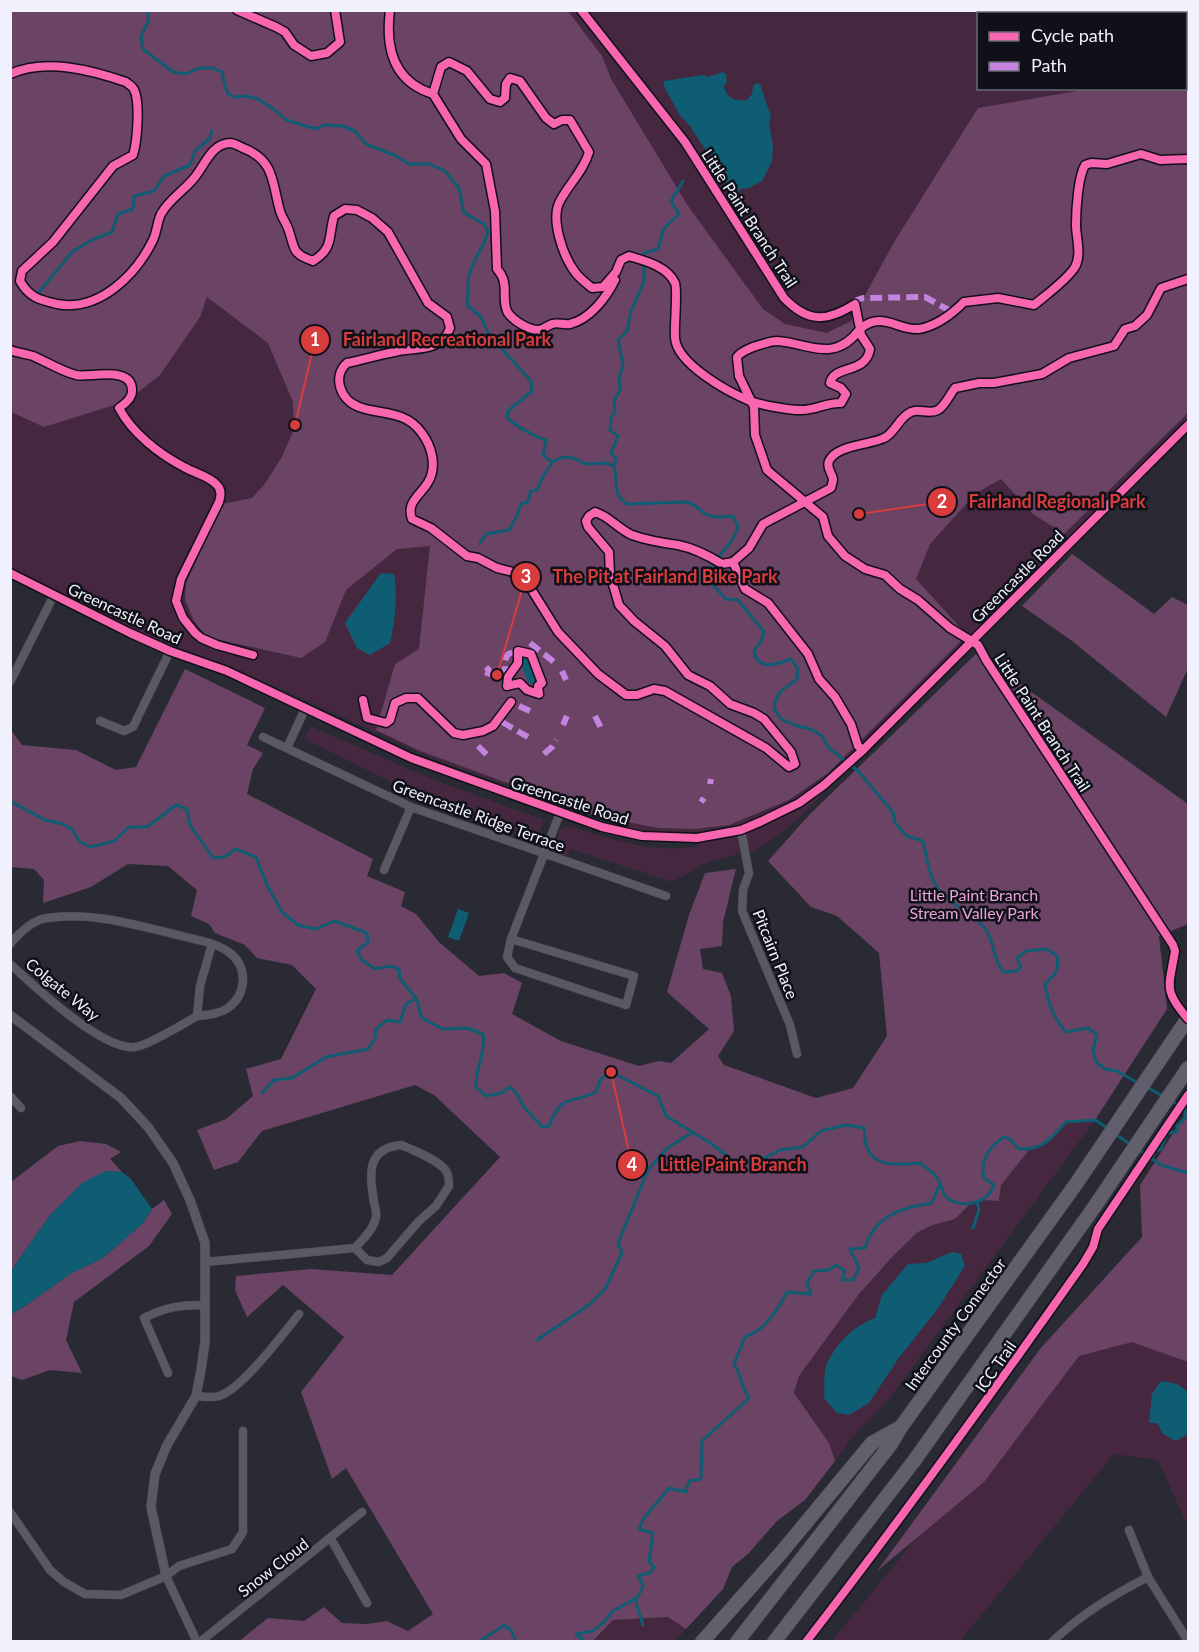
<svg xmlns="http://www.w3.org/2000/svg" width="1199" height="1652" font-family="Lato,sans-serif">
	<rect width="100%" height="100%" fill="#292a33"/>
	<!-- green -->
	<g fill="#452840" fill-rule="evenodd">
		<path d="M10,11h1178v414l-333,332c-33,37 -66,80 -113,99l-2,-3 -4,-1 1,3 -27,6 -38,21 -101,-33 -5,7 -14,-5 8,-21 9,-4c46,14 85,29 133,19l-67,-15 -194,-68 -209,-95 -76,-27 -145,-70zM978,14h208v74h-208z"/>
		<path d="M312,727l120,52 111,41 -4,18 -122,-43 -112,-56 3,-9z"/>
		<path d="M1095,1120l-209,283 -31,31 -20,27 -6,-18 -35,-50 5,-17 60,-82 35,-39 24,-23 15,-7 22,-6 15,-15 12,-4 17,1 2,-16 28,-35 17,-6 20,-22z"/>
		<path d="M1188,1189v338l-30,-67 -44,-6 -154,187 -129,1 288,-349z"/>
		<path d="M668,1617l18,12 -11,12 -82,1 20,-22z"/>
	</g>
	<!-- forest -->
	<g fill="#6b4364">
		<path d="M1088,10l100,1v402l-124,121 -31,-20 -32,-35 -25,14 -46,51 -14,35 51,56 -139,138 -39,27 -60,25 -33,4 -38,-1 -62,-12 -178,-66 -42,-20 19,-66 24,-15 11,-103 -33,3 -51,41 -21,52 -24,16 -94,-21 -13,-16 -9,-21 1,-17 36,-79 30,-6 12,-13 18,-28 12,-28 -1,-27 -25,-59 -61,-46 -7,20 -40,58 -33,26 -83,26 -33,-15v-401h557l34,45 9,23 77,127 75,103 22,15 42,9 24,-12 42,-77 85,-136 99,-17v-2l109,-1v-74l-99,-1z"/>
		<path d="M1072,554l82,60 18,-17 16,8v63l-22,49 -94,-76 -50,-35z"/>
		<path d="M977,653l211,151v120l-29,12 8,73 -72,111 -29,2 -20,22 -17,6 -28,35 -2,16 -17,-1 -12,4 -15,15 -22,6 -15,7 -24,23 -35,39 -60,82 -5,17 35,50 6,18 -30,39 -28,21 -29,33 -16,13 -9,22 -37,40 -18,-12 -55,3 -20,21h-354l29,-23 36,3 20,-14 18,16 25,1 20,-3 21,10 25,-17 -87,-146 -14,11 -31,-87 43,-55 -61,-52 -36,32 -12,-27 1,-14 75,-7 81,6 108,-118 -66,-62 -19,-10 -153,46 -24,31 -24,8 -17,-40 29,-11 27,-23 -7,-27 35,-10 35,-70 -24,-24 -35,-7 -12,-13 -30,-12 -6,-9 -18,-8 6,-26 -29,-24 -40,-2 -37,23 -48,16 1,-23 -10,-11 -23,-2v-137l11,15 54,5 40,20 20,-3 49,-98 80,39 -18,37 16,8 -10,16 -6,25 126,65 -6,17 38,16 -4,14 15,8 23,28 40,34 25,-3 18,10 -10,31 49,27 78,25 20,-5 12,2 38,-34 -42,-37 22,-77 16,-42 31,-4 -13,53 -1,24 -22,3 3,20 19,4 9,23 3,35 -16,25 6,9 92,33 37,-10 34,-52 -8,-83 -42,-37 -26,-9 -43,-46 42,-47z"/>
		<path d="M1188,1110v252l-56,-20 -53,14 -95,126 -107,89 163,-222 102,-112 -2,-52z"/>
		<path d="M80,1141l26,3 15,8 -11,7 12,13 -17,-1 -55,44 -39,56v-89l47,-36z"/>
		<path d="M164,1200l8,14 -23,32 -75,56 -8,38 16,33 -32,-3 -28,10 -11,-4v-62l14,-8 45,-32 33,-16 39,-34 10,-15z"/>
	</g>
	<!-- water -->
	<g fill="#0f5d73">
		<path d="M722,72l4,2 1,9 -3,1c1,14 10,17 23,16l5,-6 1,-8 3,-3 4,1 11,33 -2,6 4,24 -1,14 -10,20 -13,7 -9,1 -2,5 -4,-2 -4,-6 -3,-1 -10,-25 -12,-11 -15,-23 -11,-12 -15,-28v-5l39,-6 6,2z"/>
		<path d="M381,573l13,1c4,24 1,45 -4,69l-20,12 -13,-7 -12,-25z"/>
		<path d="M524,654c9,4 15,22 10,31l-6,-3 -9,-23z"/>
		<path d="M458,909l11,4 -10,28 -11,-4z"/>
		<path d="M105,1171l17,1 9,7 21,30 -10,15 -39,34 -33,16 -45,32 -14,8v-43l39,-56 32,-32z"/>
		<path d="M952,1252l9,2 4,12 -29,45 -38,48 -29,44 -20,12 -12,-2 -13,-15c1,-10 -1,-25 3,-34 9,-21 27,-38 48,-46l7,-23 26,-31 18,-1z"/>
		<path d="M1161,1381l16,3 11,8v42l-12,7 -13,-7 -6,-11h-8l3,-29z"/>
	</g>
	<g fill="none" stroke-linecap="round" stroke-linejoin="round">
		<!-- stream -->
		<g stroke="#0f5d73" stroke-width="3">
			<path d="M147,10l2,10 -8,16 2,13 30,23 13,2 13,-6h14l9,4 3,14 3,8 6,3 12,-1 12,3 17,11 11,10 30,9 8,-4 19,1 12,5 11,13 30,12 13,8h20l16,7 14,17 5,25 20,11 4,8c-4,16 -16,28 -19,44 -2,9 0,19 -2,29l14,12 8,18 42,46 1,10 -24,20 -1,6c6,8 29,20 39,23l-3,15 9,7 11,-5 11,1 11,6 21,-1 8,3c5,17 -3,27 13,38l59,-2c9,2 10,5 17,10 9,7 20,5 30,4l5,10c-4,21 -30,33 -30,54l18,19 12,1 26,32 -3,9 -7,10c3,21 24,13 37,8l7,10 -1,10c-13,11 -20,10 -23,29l7,11 16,7 14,3 11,7 7,12 29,23 35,41 2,11 12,13 16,5c3,13 5,29 11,41 9,20 35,28 49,44 12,13 9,32 20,46l14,-1 4,-4 -4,-9 9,-7 21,-2 10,7c2,15 -1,18 -12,28 3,19 8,34 21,48l22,-4 9,7 -4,15 3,12 9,7 12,2 21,12"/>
			<path d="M36,296l36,-44 20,-12 20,-8 6,-18 15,-5 1,-13 20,-5 10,-15 26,-11 5,-14 15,-13 2,-7"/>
			<path d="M614,466l2,-8 -5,-5 7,-17 -8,-6 1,-12 4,-6 -1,-11 6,-11 -1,-12 4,-13 -5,-25 9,-9 4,-19 13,-31v-28l14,-4 6,-21 15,-14 -8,-13 12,-20"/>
			<path d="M480,543l6,-9 23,-4 8,-14 4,-12 6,-1 4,-12 6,-1 6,-14 9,-13"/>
			<path d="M10,801l35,19 18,4 9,5 8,13 11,5 23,-6 15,-14h18l29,-22 11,4 3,16 23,33 11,-1 12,-8 20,8 11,28 15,27 16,13 18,4 18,-8 33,12 1,9 -11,9 5,9 13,9 14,-3 10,3 1,10 16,19 6,20 21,11 24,-1 16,6c3,19 -8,35 -7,53l10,9 15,-3 9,-6 7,7 7,13 18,20 7,-1c14,-34 20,-21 47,-34l4,-12 11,-8 47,24 8,20 46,28 25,20 23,-4 20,-10 23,-3 18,-16 25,-6 18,3c1,6 0,14 3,20 9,21 34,16 53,15 6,5 15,10 18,16 5,7 3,16 12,21 16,8 38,3 44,-15l-10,-7c-5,-17 6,-32 20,-41l6,2 9,10c25,1 31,-10 47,-27l29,-2 14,9"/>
			<path d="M1147,1087l17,10"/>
			<path d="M262,1093l12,-13 18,-2 34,-21 42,-8 7,-11 1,-9 11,-9 13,2 6,-18 10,-6"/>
			<path d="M1114,1133l17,12"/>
			<path d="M1139,1150l22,15 27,8"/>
			<path d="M1152,1159l3,-8 6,-2 6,-16 10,-1v-6l8,-8v-9l-15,-9"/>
			<path d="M973,1228l6,-18 -2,-8"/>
			<path d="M537,1340l52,-35 16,-16 17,-36 -4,-10 30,-73 19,-22 23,-14"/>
			<path d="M635,1599l8,26"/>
			<path d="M478,1642l27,-17 6,5 5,12"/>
			<path d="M578,1642l5,-3 -7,-5 17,-3 10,-8 10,-12 25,-14 5,-12 -5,-9 12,-3 4,-6 -5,-5 4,-29 -14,-4 5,-11 25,-30 17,4 3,-11 12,-2 1,-38 47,-43c-8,-11 -7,-22 -15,-34l11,-27c19,-6 33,-27 42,-45l24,2 -4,-11 7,-12 15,-1 7,-5 9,6 -3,9h11l6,-12 -9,-19 15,-1c10,-33 36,-40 67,-45l7,-17"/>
		</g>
		<!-- minor casing -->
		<g stroke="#474850" stroke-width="9">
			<g id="minor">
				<path d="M10,682l44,-87"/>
				<path d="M100,721l24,10 9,-4 37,-76"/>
				<path d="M263,737l148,70 255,89"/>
				<path d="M287,748l18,-39"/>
				<path d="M741,830l8,43 -6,17 -1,21 48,114 7,29"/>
				<path d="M384,870l27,-63"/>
				<path d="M511,939l-4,18 8,11 111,37 8,-29 -123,-37 49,-126"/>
				<path d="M10,944c10,-12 22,-24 37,-26 44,-7 89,7 131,17 17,5 38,7 52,18 18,14 17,41 -2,55 -9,6 -20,7 -31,8"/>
				<path d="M10,964c24,22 93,87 125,83 12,-1 50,-24 62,-31l3,-30 12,-42"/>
				<path d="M10,1096l11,12"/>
				<path d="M401,1145c12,5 38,15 45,26 3,4 3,10 3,15l-13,20 -18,16 -31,36 -8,4 -12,-2 -12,-12c8,-9 19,-19 21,-31 1,-4 -1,-10 -2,-14 -4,-28 -9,-54 27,-58z"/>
				<path d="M205,1262l150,-14"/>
				<path d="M168,1373l-24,-55c22,-11 36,-13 60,-13"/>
				<path d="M196,1396c7,1 16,2 23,0 23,-7 64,-62 80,-82"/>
				<path d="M10,1512l40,58 14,12 21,12 36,1 45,-19 13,-10 53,-17 11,-17v-101"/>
				<path d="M1129,1530l19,47 40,64"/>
				<path d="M331,1539l36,64"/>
				<path d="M166,1576l31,66"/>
				<path d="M200,1642l162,-130"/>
				<path d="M1052,1642c29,-28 61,-47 96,-65"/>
			</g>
		</g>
		<!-- tertiary casing -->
		<g stroke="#474850" stroke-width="10">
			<g id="tertiary">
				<path d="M10,573l120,60 40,18 57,20 184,87 191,69 40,9 55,2 44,-8 21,-9 37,-18 25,-18 39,-35 325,-325"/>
				<path d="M10,1015l111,83 27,29 25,36 17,37 15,43v99l-4,28 -5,26 -29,49 -12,29 -4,33 15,69"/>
			</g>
		</g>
		<!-- motorway casing -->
		<g stroke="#474850" stroke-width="15">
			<g id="motorway">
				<path d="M702,1642l78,-88 92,-111 27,-15"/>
				<path d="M737,1642l154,-198 10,-17 175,-243 112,-166"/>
				<path d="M774,1642l140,-181 181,-255 93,-138"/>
			</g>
		</g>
		<!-- minor -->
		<use href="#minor" stroke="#595a61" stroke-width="8"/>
		<!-- tertiary -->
		<use href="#tertiary" stroke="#595a61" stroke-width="9"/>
		<!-- motorway -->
		<use href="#motorway" stroke="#625e6c" stroke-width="14"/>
		<!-- quiet -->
		<g stroke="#c483df" stroke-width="6" stroke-dasharray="12 6" stroke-linecap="butt">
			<path d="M855,304l2,-4 6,-2 62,-1 29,16"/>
			<path d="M530,643l24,19"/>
			<path d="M486,667l3,3 -2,6"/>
			<path d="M562,671l4,9"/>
			<path d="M507,678c-3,-6 -3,-18 1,-24l10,-3"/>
			<path d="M519,706l11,5"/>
			<path d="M595,716l8,16"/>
			<path d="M502,722l26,15"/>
			<path d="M563,725l4,-9"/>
			<path d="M478,746l9,9"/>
			<path d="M544,754l8,-7 4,-7"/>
			<path d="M710,784l1,-5"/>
			<path d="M701,802l3,-4"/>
		</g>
		<!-- cycleway casing -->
		<g stroke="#0f1018" stroke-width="11">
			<g id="cycleway">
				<path d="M237,10l39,17 9,5 9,13 17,11 16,-3 13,-11 -5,-32"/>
				<path d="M390,10c-5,39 4,72 43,84l8,-27 8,-5 18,9 23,28 10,3 5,-4 1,-14 4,-6 10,3 26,37 8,6 8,-4h8l19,32c-5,18 -20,32 -29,49 -10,18 3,55 15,71 4,6 11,11 17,16l11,-1 13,-15 5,-12 8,-4c16,5 38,10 46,27 3,6 -1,44 0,55 2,26 53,54 75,63 12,4 37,9 50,9 14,1 27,-8 41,-7l5,-9 -5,-6 -11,-5c4,-19 36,-8 40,-34l-9,-14 -1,-6c22,-19 38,2 59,0 17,-3 34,-16 45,-27l34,-4 36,7c12,-10 33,-25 41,-38 7,-12 1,-30 1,-42 0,-15 2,-48 9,-60l6,-2 16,1 34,-10 19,6 28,-1"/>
				<path d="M581,10l104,132 99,156c24,25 43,24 71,6l5,25c-26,35 -51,14 -83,12 -8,0 -16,4 -24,6 -6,3 -11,4 -16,10l2,19 15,31 1,28 12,35 56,47 5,19 17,20 20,13 20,6 15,14 18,11 32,28 28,17 8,15 187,285 2,6c-6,36 -12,39 13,68"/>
				<path d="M10,74c36,-16 81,-4 116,8 1,1 7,5 7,6 8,11 4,55 0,67l-20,11 -60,76 -31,29 -2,10c9,16 19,19 37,23 42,8 79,-29 96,-64 4,-8 4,-18 8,-26 8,-15 24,-24 34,-37 10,-12 16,-33 35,-34 4,0 9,3 13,5 32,12 29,35 37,63 2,7 7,13 9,20 6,18 3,23 24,30 21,-13 15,-24 21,-45l11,-7 12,1 15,8 16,14 40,71 19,14 3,11c-9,25 -35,19 -56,24 -16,3 -31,8 -47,11 -15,13 -7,37 12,44 22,8 46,3 62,25 11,14 17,36 6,52 -8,12 -21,19 -15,35l19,9 36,28 11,2 19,10 20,5 11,11 30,48 40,42 28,21h11l17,-6 11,2 101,57 23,19 6,-3 -4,-12 -27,-33 -10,-6 -24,-9 -20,-18 -22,-11 -23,-29 -31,-25 -15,-16 -9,-31 -1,-22 -21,-25 -2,-6 3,-5 6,-4c14,4 23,17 37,23 14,5 31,8 46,10 15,3 31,11 44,19l11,-2"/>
				<path d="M433,94l28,45 25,25 9,47 2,58c14,15 3,31 11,44 6,8 20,17 31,17 5,-1 8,-4 13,-6 5,-2 12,1 18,0 20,-5 36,-26 45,-44"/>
				<path d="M10,350c8,3 16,4 23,6 14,6 28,15 43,19 13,3 56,-10 56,15 1,8 -7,14 -13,18 13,25 40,46 65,59 10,6 25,9 33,18 5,5 4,11 2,17l-38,77 -5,22 7,17 12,15 6,5 16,7 36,10"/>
				<path d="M10,573l120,60 40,18 57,20 184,87 191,69 40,9 55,2 44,-8 21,-9 37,-18 25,-18 39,-35 325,-325"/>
				<path d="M518,651l13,3 11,29 -4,3 1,8 -12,-4 -7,-7 -13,3 1,-9 10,-14z"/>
				<path d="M363,700l4,18 19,5 4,-3 5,-17 11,-5h12l36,35 9,2 20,-4 10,-5 18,-24"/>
				<path d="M863,750l-5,-4 -7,-22 -16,-27 -16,-18 -11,-25 -40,-51 -23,-14 -12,-27 16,-14 14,-24 68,-36c1,-3 2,-6 2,-9 -1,-7 -7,-10 -4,-18 7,-16 41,-16 55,-23 11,-5 15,-21 27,-26 8,-4 18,3 27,-2 7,-4 12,-16 17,-22l24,-5h15l48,-9 27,-16 45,-12 11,-17 10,-3 12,-11 14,-27 27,-9"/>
				<path d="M806,1642c96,-124 187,-250 277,-378l10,-17 5,-18 90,-134"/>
			</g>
		</g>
		<!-- cycleway -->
		<use href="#cycleway" stroke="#f766af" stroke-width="8"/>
	</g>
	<g text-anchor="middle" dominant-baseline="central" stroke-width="5" stroke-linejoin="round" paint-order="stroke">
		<!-- street labels -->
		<g font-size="16" fill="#f0f1fd" stroke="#0f1018">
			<text transform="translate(750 218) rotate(57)">Little Paint Branch Trail</text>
			<text transform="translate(1017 576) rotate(-45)">Greencastle Road</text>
			<text transform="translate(125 613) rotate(25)">Greencastle Road</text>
			<text transform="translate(1043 722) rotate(57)">Little Paint Branch Trail</text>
			<text transform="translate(570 800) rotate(18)">Greencastle Road</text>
			<text transform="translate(479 815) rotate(20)">Greencastle Ridge Terrace</text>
			<text transform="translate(776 954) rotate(68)">Pitcairn Place</text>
			<text transform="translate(63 989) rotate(39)">Colgate Way</text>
			<text transform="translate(955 1324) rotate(-54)">Intercounty Connector</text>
			<text transform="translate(995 1366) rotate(-55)">ICC Trail</text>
			<text transform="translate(273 1567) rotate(-38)">Snow Cloud</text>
		</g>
		<!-- park labels -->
		<g font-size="16" fill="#eba2da" stroke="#0f1018">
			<text x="974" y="894">Little Paint Branch<tspan x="974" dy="18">Stream Valley Park</tspan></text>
		</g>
	</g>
	<!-- callouts -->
	<path fill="none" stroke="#d93c3d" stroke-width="2" d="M295 425L315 340M859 514L942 502M497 675L526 577M611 1072L632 1165"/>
	<g fill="#d93c3d" stroke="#0f1018" stroke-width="2">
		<circle cx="295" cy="425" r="6"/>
		<circle cx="859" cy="514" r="6"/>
		<circle cx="497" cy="675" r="6"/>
		<circle cx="611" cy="1072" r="6"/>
		<circle cx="315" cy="340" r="15"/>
		<circle cx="942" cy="502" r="15"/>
		<circle cx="526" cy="577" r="15"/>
		<circle cx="632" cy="1165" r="15"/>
	</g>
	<g font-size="18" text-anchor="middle" font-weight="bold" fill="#fff">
		<text x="315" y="346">1</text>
		<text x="942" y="508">2</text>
		<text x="526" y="583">3</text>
		<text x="632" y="1171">4</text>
	</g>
	<g font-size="18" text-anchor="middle" font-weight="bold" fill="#d93c3d" stroke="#0f1018" stroke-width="5" stroke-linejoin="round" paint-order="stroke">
		<text x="447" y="346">Fairland Recreational Park</text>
		<text x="1057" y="508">Fairland Regional Park</text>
		<text x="665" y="583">The Pit at Fairland Bike Park</text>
		<text x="733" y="1171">Little Paint Branch</text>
	</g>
	<!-- border -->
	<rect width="1199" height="1652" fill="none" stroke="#f0f1fd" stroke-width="24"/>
	<!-- legend -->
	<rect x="977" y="12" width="210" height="78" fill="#0f1018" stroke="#696a74" stroke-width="1.5"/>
	<rect x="989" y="32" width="30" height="9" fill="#f766af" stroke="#696a74" stroke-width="1.5"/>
	<text x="1031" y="42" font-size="18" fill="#f0f1fd">Cycle path</text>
	<rect x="989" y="62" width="30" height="9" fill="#c483df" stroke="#696a74" stroke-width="1.5"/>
	<text x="1031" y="72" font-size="18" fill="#f0f1fd">Path</text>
</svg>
